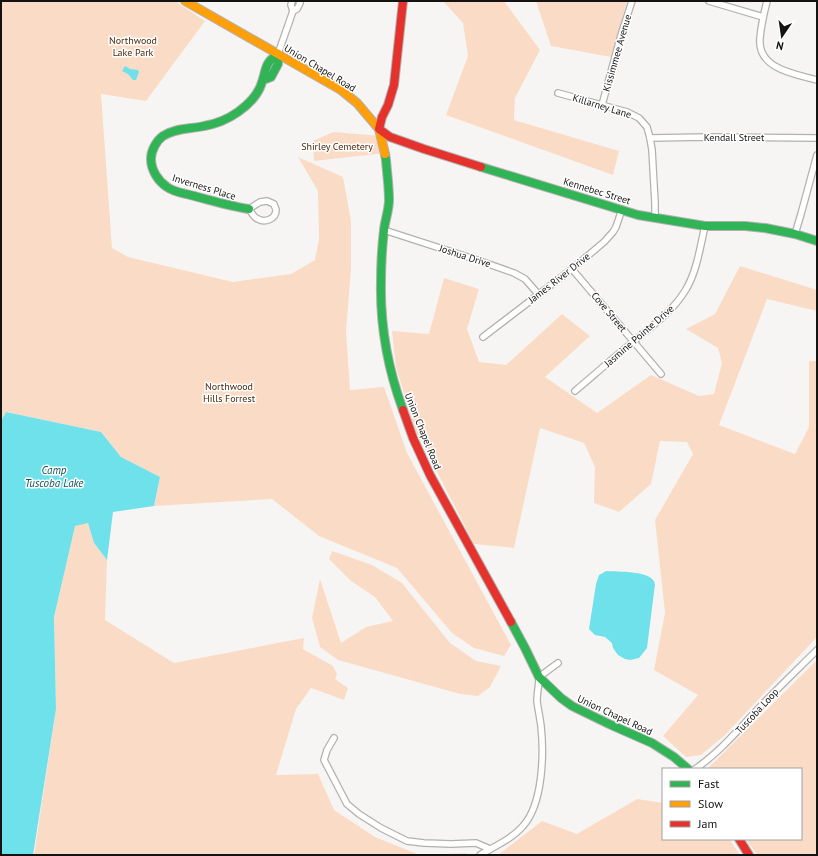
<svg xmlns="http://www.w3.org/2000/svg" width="818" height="856" font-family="'PT Sans',sans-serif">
	<rect width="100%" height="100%" fill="#f7f5f3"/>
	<!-- green -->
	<g fill="#fadcc6">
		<path d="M1,1h174l30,20 -59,80 -45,-7 11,154 16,9 105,25 58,-8 24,-14 4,-21 -1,-48 -20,-34 45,20 8,44v48l-5,62 4,59 34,-3 23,66 104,192 -7,11 -30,-8 -22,-15 -55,-65 -78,-32 -47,-37 -118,7 6,-29 -39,-20 -20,-25 -95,-20 -5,9z"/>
		<path d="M443,1h61l36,49 -25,48 -1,22 105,31 -6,24 -167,-60 22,-59 -5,-33z"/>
		<path d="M536,1h91l-16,56 -60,-11z"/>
		<path d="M333,132l48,4 4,17 -71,8 -1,-20z"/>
		<path d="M740,266l77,24v21l-50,-12 -48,126 76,29 14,-27v-66h8v276l-92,98 -24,20 -15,2 -23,-21 35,-41 -44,-25 11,-57 -10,-93 38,-66 -6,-12 -27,-1 -9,43 -32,28 -25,-9 1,-36 -11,-24 -44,-15 -26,120 -40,-4 -59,-115 -19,-62 -4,-36 37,3 15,-56 35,11 -12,40 12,33 27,3 56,-51 28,22 -45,41 52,36 54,-38 48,21 15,-2 8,-31 -4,-15 -32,-19 29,-15z"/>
		<path d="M88,522l6,21 13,17 -2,60 69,43 130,-25 -1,11 30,17 4,8 -2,5 13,9 -4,12 -33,-12 -15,21 -20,66 42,-1 16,36 41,27 45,18 47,-2 -3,2h-430l22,-146 -2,-92 21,-92z"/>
		<path d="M332,551l40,14 30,18 48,60 26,18 25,5 -11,21 -12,9 -18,-2 -122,-34 -18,-13 -8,-29 8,-39 21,64 25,-16 27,-6 -18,-24 -24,-16 -22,-22z"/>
		<path d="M817,660v195h-60l-11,-16h55v-70h-94z"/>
		<path d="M637,799l26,4v36h66l11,16h-242l44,-34 35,13z"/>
	</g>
	<!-- water -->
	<g fill="#6fe1ea">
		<path d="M125,66l5,3 8,1 1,2 -3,8h-3l-5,-6 -6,-3z"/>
		<path d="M6,412l95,20 20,25 39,20 -6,29 -41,6 -6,48 -13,-17 -6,-20 -13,3 -21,91 2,92 -23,146h-32v-434z"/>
		<path d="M606,571c11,1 47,-1 49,13l-8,64 -8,10 -9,2 -5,-1 -7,-4 -5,-7 -1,-5 -7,-6 -10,-2 -6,-6 7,-45 3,-9 4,-2z"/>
	</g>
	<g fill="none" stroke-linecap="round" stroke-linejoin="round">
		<!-- street casing -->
		<g stroke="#b2b1b0" stroke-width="8">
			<g id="street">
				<path d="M292,1l-1,4 2,6 4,-2 3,-6 -1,-2"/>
				<path d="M709,1l54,16"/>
				<path d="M767,1c-3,12 -6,24 -7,37 -3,31 35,36 57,42"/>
				<path d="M278,54l15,-43"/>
				<path d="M558,93l69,19 12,6 8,9 3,11 2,12 3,53v15"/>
				<path d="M602,105l19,-70 11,-34"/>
				<path d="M650,138l58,-1 109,1"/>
				<path d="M267,201l7,3c0,2 2,4 2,6 0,9 -11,13 -18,9 -4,-1 -6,-6 -9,-10l11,-7z"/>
				<path d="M384,230l99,32 31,11 11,6 14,16"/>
				<path d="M795,234l6,-20 16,-59"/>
				<path d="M572,269l89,105"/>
				<path d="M483,337l89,-68 32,-27 9,-10 3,-5 6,-18"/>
				<path d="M575,391c19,-16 38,-33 58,-49 19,-16 39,-30 52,-51 12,-19 15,-44 20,-65"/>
				<path d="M334,738l-7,12 -3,10 23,44 12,10 22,14 26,13 17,2 27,1 25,-1 14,6"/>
				<path d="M695,769c24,-16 43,-39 63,-60 19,-20 39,-39 59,-59"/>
				<path d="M480,855c15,-9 32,-16 43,-29 20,-22 21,-72 18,-100 -1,-8 -3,-17 -4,-25 0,-8 2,-16 2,-24l19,-14"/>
			</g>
		</g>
		<!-- fast casing -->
		<g stroke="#b2b1b0" stroke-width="10">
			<g id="fast">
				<path d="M385,154l1,6c1,13 3,27 3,40 0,10 -4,20 -5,30 -2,17 -3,35 -3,52 -1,44 7,87 22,128"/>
				<path d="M481,167l157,48 67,11h40l20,2 30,6 22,7"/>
				<path d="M249,209c-20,-3 -39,-9 -59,-14 -8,-2 -16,-3 -23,-8 -9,-6 -16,-17 -16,-28 0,-8 5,-18 12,-23 12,-8 28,-7 41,-10 12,-2 24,-7 34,-14 10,-7 19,-16 23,-27 6,-15 2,-21 17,-31v10l-7,13 -8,3"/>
				<path d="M511,622l14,26 14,29 22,21 11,8 37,18 43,19 22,14 14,12"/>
			</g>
		</g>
		<!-- slow casing -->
		<g stroke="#b2b1b0" stroke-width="10">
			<path id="slow" d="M185,1l156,89 16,13 22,26 6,25"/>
		</g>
		<!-- jam casing -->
		<g stroke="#b2b1b0" stroke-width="10">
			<g id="jam">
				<path d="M403,1l-9,84 -6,20 -6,12 -3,12 11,8 34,12 57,18"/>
				<path d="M403,410l10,28 17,37 81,147"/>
				<path d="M739,839l10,16"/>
			</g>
		</g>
		<!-- street -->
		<use href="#street" stroke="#fefefd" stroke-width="5.5"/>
		<!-- fast -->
		<use href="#fast" stroke="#30b455" stroke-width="8"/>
		<!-- slow -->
		<use href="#slow" stroke="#ff9f0a" stroke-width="8"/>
		<!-- jam -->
		<use href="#jam" stroke="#e5322d" stroke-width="8"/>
	</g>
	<g text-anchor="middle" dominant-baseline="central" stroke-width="3" stroke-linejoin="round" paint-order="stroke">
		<!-- park labels -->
		<g font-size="10" fill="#49280d" stroke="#fff">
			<text x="133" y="40">Northwood<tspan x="133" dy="12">Lake Park</tspan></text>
			<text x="337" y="146">Shirley Cemetery</text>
			<text x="229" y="386">Northwood<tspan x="229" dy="12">Hills Forrest</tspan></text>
		</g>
		<!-- street labels -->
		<g font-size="10" fill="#141312" stroke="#fff">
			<text transform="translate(617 53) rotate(-74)">Kissimmee Avenue</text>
			<text transform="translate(320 68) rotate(31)">Union Chapel Road</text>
			<text transform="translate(602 106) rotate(17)">Killarney Lane</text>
			<text x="734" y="137">Kendall Street</text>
			<text transform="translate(204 187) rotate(17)">Inverness Place</text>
			<text transform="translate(597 191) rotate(17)">Kennebec Street</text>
			<text transform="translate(465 256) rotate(18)">Joshua Drive</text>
			<text transform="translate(559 278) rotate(-38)">James River Drive</text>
			<text transform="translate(609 312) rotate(50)">Cove Street</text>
			<text transform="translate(639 336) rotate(-41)">Jasmine Pointe Drive</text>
			<text transform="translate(423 431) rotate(68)">Union Chapel Road</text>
			<text transform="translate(757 711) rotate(-47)">Tuscoba Loop</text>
			<text transform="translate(615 715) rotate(25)">Union Chapel Road</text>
		</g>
		<!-- water labels -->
		<g font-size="11" font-style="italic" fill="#0f5258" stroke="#fff">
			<text x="54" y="470">Camp<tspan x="54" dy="13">Tuscoba Lake</tspan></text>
		</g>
	</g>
	<!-- border -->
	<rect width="818" height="856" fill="none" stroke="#141312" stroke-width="4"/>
	<!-- legend -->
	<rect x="662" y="768" width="140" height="72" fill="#ffffff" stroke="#a1a1a0"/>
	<rect x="670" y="781" width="20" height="6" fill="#30b455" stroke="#a1a1a0"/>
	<text x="698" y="788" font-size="12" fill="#141312">Fast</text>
	<rect x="670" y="801" width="20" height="6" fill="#ff9f0a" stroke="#a1a1a0"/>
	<text x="698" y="808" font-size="12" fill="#141312">Slow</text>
	<rect x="670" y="821" width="20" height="6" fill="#e5322d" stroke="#a1a1a0"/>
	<text x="698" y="828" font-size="12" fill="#141312">Jam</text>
	<!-- north arrow -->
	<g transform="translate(782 36) rotate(193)" stroke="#ffffff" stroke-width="3" paint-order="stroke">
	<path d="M0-3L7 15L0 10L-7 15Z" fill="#141312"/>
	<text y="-6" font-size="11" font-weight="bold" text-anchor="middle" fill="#141312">N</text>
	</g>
</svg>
